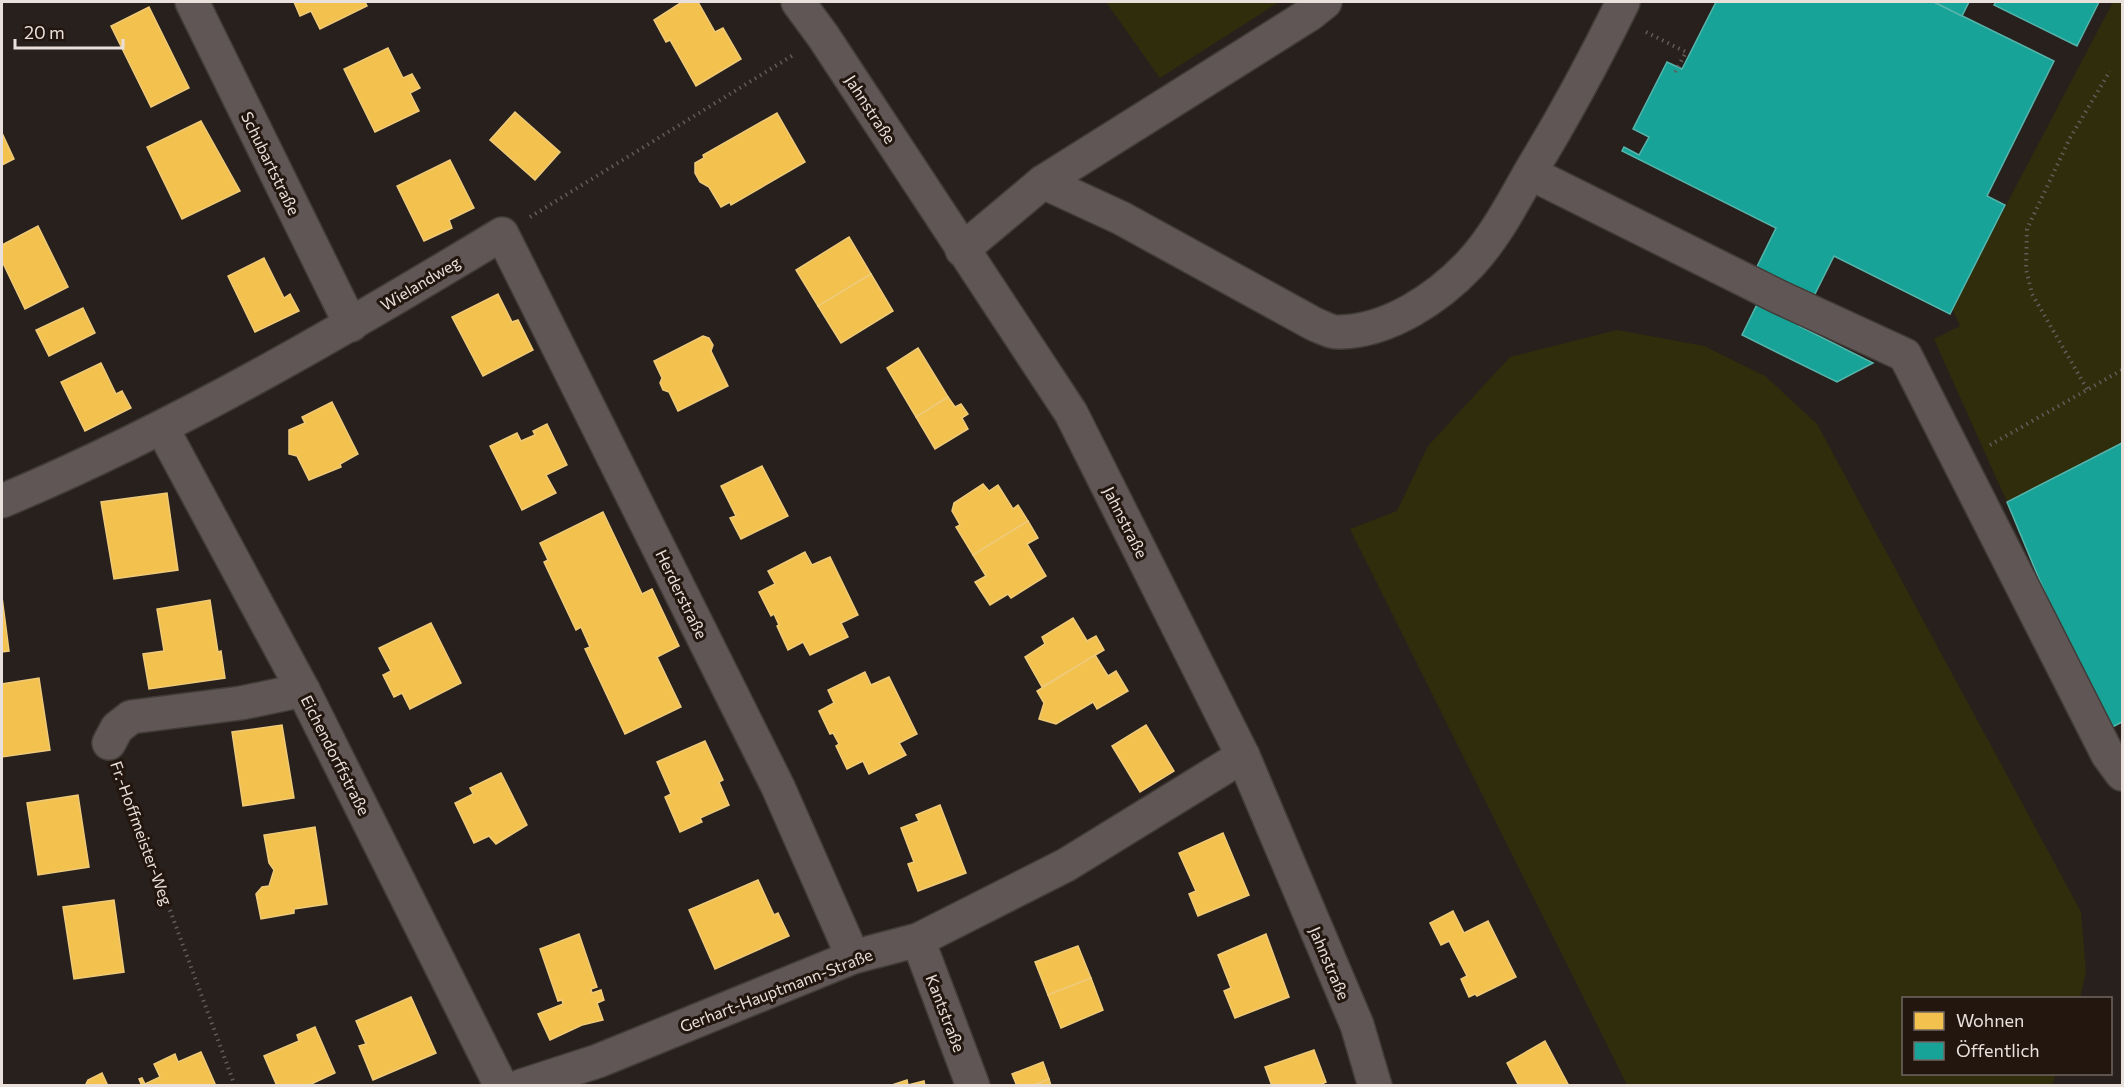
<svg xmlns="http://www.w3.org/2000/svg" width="2124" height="1087" font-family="Commissioner,sans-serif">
	<rect width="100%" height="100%" fill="#28201c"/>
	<!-- green -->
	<g fill="#2f2d0c">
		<path d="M1106,2h173l-119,76z"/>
		<path d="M2113,2h9v441l-115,59 -73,-163 26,-13 -8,-18z"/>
		<path d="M1617,330l87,16 61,30 52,48 264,488 5,60 -6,26h-176v76h152l-4,11h-425l-277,-556 47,-18 31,-65 82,-89z"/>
	</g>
	<!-- homes -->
	<g fill="#f2c14e" stroke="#efca78" stroke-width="1.5">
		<path d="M294,2h71l2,4 -47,23 -9,-18 -11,5z"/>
		<path d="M682,2h16l17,30 8,-4 18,31 -45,27 -26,-46 -4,2 -12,-22z"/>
		<path d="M149,7l40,81 -38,19 -40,-81z"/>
		<path d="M388,48l15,30 9,-4 8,14 -10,5 9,18 -44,21 -31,-63z"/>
		<path d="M515,112l45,40 -25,28 -45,-40z"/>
		<path d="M777,113l28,49 -74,43 -1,-3 -9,5 -12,-20 -9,-5 -5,-9v-10l9,-5 -1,-3z"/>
		<path d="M201,121l39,70 -58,28 -35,-72z"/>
		<path d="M2,133l12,26 -12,6z"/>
		<path d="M450,160l24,48 -25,12 3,8 -28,13 -27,-55z"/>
		<path d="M38,226l30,61 -43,22 -23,-48v-16z"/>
		<path d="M849,237l22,37 -53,32 -22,-36z"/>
		<path d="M264,258l20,40 6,-4 9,17 -44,21 -27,-56z"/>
		<path d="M871,274l22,37 -52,32 -23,-37z"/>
		<path d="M498,294l14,28 6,-2 15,30 -50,26 -31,-59z"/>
		<path d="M83,308l12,25 -46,23 -13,-26z"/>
		<path d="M703,336l6,2 4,7 -2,6 17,35 -50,25 -9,-19 -6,-2 -3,-7 2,-5 -8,-17z"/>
		<path d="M918,348l30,49 -32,20 -29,-49z"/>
		<path d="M101,363l15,31 6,-3 9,17 -46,23 -24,-49z"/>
		<path d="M948,397l7,10 6,-3 7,10 -6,4 6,11 -33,20 -19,-32z"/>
		<path d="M332,402l26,52 -18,10 1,3 -32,13 -12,-24 -8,-2v-24l16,-7 -3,-6z"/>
		<path d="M547,424l20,41 -21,10 10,18 -34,17 -32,-64 27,-13 4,8 14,-6 -2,-4z"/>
		<path d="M762,466l26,50 -47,23 -11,-21 6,-2 -15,-30z"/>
		<path d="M983,484l6,7 9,-6 15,24 5,-4 10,16 -55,34 -17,-28 4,-2 -8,-14 2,-8z"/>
		<path d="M167,493l11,77 -64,9 -13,-77z"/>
		<path d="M603,512l39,82 10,-5 27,57 -22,11 24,50 -56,27 -40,-85 5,-2 -9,-20 -5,3 -32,-68 4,-2 -8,-17z"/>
		<path d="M1028,521l10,17 -11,6 19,32 -35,22 -3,-4 -18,11 -15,-23 11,-6 -13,-21z"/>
		<path d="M805,552l7,13 18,-8 28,58 -17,8 7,14 -38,18 -7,-13 -15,8 -11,-24 2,-1 -5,-11 -3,2 -12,-24 16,-8 -7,-13z"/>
		<path d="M2,597l7,54 -7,1z"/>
		<path d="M210,600l8,52 3,-1 4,27 -76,11 -6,-35 21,-3 -7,-42z"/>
		<path d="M1073,618l14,23 9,-5 8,14 -62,37 -17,-30 20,-13 -3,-7z"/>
		<path d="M431,623l30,60 -51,26 -8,-16 -8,4 -11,-22 8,-4 -12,-23z"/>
		<path d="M1095,655l13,21 8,-5 12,20 -31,18 -4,-7 -37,22 -17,-5 5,-16 -7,-12z"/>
		<path d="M865,672l6,13 18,-8 28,57 -18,9 7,12 -37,19 -6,-13 -16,8 -11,-23 3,-2 -6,-11 -3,1 -11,-23 15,-8 -6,-13z"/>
		<path d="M39,678l11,72 -48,7v-73z"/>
		<path d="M282,725l12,73 -51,8 -11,-74z"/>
		<path d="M1146,725l28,46 -34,21 -28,-46z"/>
		<path d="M705,741l18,39 -4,2 10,23 -29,13 2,4 -22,10 -15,-35 6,-3 -14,-32z"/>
		<path d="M501,773l26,52 -31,19 -7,-8 -15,7 -19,-40 18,-9 -3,-6z"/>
		<path d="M78,795l11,72 -51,8 -11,-72z"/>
		<path d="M940,805l26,68 -48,18 -10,-27 6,-2 -13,-34 18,-7 -3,-6z"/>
		<path d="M315,827l12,77 -33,5v4l-33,6 -5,-25 6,-7 7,-1 5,-16 -5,-7 -5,-28z"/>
		<path d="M1223,833l26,62 -51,21 -9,-22 7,-3 -17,-38z"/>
		<path d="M758,880l16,35 4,-2 11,23 -74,33 -26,-59z"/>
		<path d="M114,900l10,72 -50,7 -11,-72z"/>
		<path d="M1453,911l11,22 24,-12 28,56 -39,19 -2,-2 -6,3 -8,-18 6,-3 -18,-35 -8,4 -11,-22z"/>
		<path d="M579,934l18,53 -6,2 1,4 9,-3 3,10 -7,3 6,17 -21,5 -32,15 -12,-26 25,-10 -1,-4 -4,1 -18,-52z"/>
		<path d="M1266,934l23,63 -54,21 -11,-27 7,-3 -13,-33z"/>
		<path d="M1078,946l13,32 -43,17 -13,-33z"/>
		<path d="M1091,978l12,32 -42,18 -13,-33z"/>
		<path d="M411,997l25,56 -63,27 -14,-34 7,-2 -10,-23z"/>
		<path d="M315,1027l20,46 -28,13h-30l-13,-30 35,-15 -2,-6z"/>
		<path d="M1545,1041l24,45h-50l-12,-23z"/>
		<path d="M1314,1050l12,32 -9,4h-45l-7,-19z"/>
		<path d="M201,1052l15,34h-74l-3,-7 3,-1 3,6 15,-7 -6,-13 21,-10 3,8z"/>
		<path d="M1043,1062l6,17 -17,7h-15l-5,-12z"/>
		<path d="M102,1073l6,13h-23l3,-6z"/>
		<path d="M1049,1079l2,7h-19z"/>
		<path d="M907,1080l1,5 16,-4 1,5h-36z"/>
	</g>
	<!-- public -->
	<g fill="#17a398" stroke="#56b5ac" stroke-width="1.5">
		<path d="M1716,2h218l120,59 -67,135 18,9 -55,109 -116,-58 -35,70 74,37 -36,19 -95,-47 20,-41 -15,-7 29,-59 -154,-77 2,-4 15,8 10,-18 -16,-8 34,-67 15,7z"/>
		<path d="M1934,2h35l-7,14z"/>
		<path d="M1996,2h103l-22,44 -83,-41z"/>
		<path d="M2122,443v279l-19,10 -96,-230z"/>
	</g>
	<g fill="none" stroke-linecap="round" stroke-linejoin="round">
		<!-- minor casing -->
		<g stroke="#423c38" stroke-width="36">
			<g id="minor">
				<path d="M192,2l159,323"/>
				<path d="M798,2l25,34 248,377 172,343 114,269 18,61"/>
				<path d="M1530,173l249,124 126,58 203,400 14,19"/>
				<path d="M1043,182l78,36 193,106c8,3 18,9 26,8 49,-1 98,-34 130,-68 26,-28 43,-62 62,-95 33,-54 63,-110 91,-167"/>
				<path d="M962,250l81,-68 267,-168 15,-12"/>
				<path d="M162,428l141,262 198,396"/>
				<path d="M2,501c174,-73 338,-169 500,-267l276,553 75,170"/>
				<path d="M109,743l8,-15 14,-11 110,-14 62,-13"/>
				<path d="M918,940l55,146"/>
				<path d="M521,1086l77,-25 255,-104 65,-17 148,-75 177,-109"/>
			</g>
		</g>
		<!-- path -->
		<g stroke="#625b59" stroke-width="4" stroke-dasharray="1.5 4.5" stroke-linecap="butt">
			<path d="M1646,32l40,20 -13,24"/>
			<path d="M530,217l265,-163"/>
			<path d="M2087,389l-55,-95 -6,-25 1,-40 43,-91 40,-67"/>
			<path d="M1990,445l132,-75"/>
			<path d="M120,775l115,311"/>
		</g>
		<!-- minor -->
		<use href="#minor" stroke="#5f5655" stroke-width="33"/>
	</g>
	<g text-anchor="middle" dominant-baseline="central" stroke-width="6" stroke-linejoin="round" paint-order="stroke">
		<!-- street labels -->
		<g font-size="16" fill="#e9e0db" stroke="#23160f">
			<text transform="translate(871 109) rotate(57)">Jahnstraße</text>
			<text transform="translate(271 163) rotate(64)">Schubartstraße</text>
			<text transform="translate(420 283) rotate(-31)">Wielandweg</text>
			<text transform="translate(1126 522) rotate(63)">Jahnstraße</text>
			<text transform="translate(682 594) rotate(64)">Herderstraße</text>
			<text transform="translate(336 755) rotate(63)">Eichendorffstraße</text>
			<text transform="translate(142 833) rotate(70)">Fr.-Hoffmeister-Weg</text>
			<text transform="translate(1330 963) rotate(67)">Jahnstraße</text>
			<text transform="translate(776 990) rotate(-21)">Gerhart-Hauptmann-Straße</text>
			<text transform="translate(946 1013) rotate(69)">Kantstraße</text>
		</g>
	</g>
	<!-- border -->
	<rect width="2124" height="1087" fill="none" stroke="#e9e0db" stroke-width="6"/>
	<!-- legend -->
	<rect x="1902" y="997" width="210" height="78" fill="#23160f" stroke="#726761" stroke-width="1.5"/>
	<rect x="1914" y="1012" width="30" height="18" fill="#f2c14e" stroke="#726761" stroke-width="1.5"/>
	<text x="1956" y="1027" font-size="18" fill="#e9e0db">Wohnen</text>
	<rect x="1914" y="1042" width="30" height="18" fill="#17a398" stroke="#726761" stroke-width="1.5"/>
	<text x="1956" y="1057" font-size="18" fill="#e9e0db">Öffentlich</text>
	<!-- scale -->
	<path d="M15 39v9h108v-9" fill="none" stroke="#e9e0db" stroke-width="3"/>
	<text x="24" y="39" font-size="18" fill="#e9e0db" stroke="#23160f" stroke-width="4.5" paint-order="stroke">20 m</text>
</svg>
